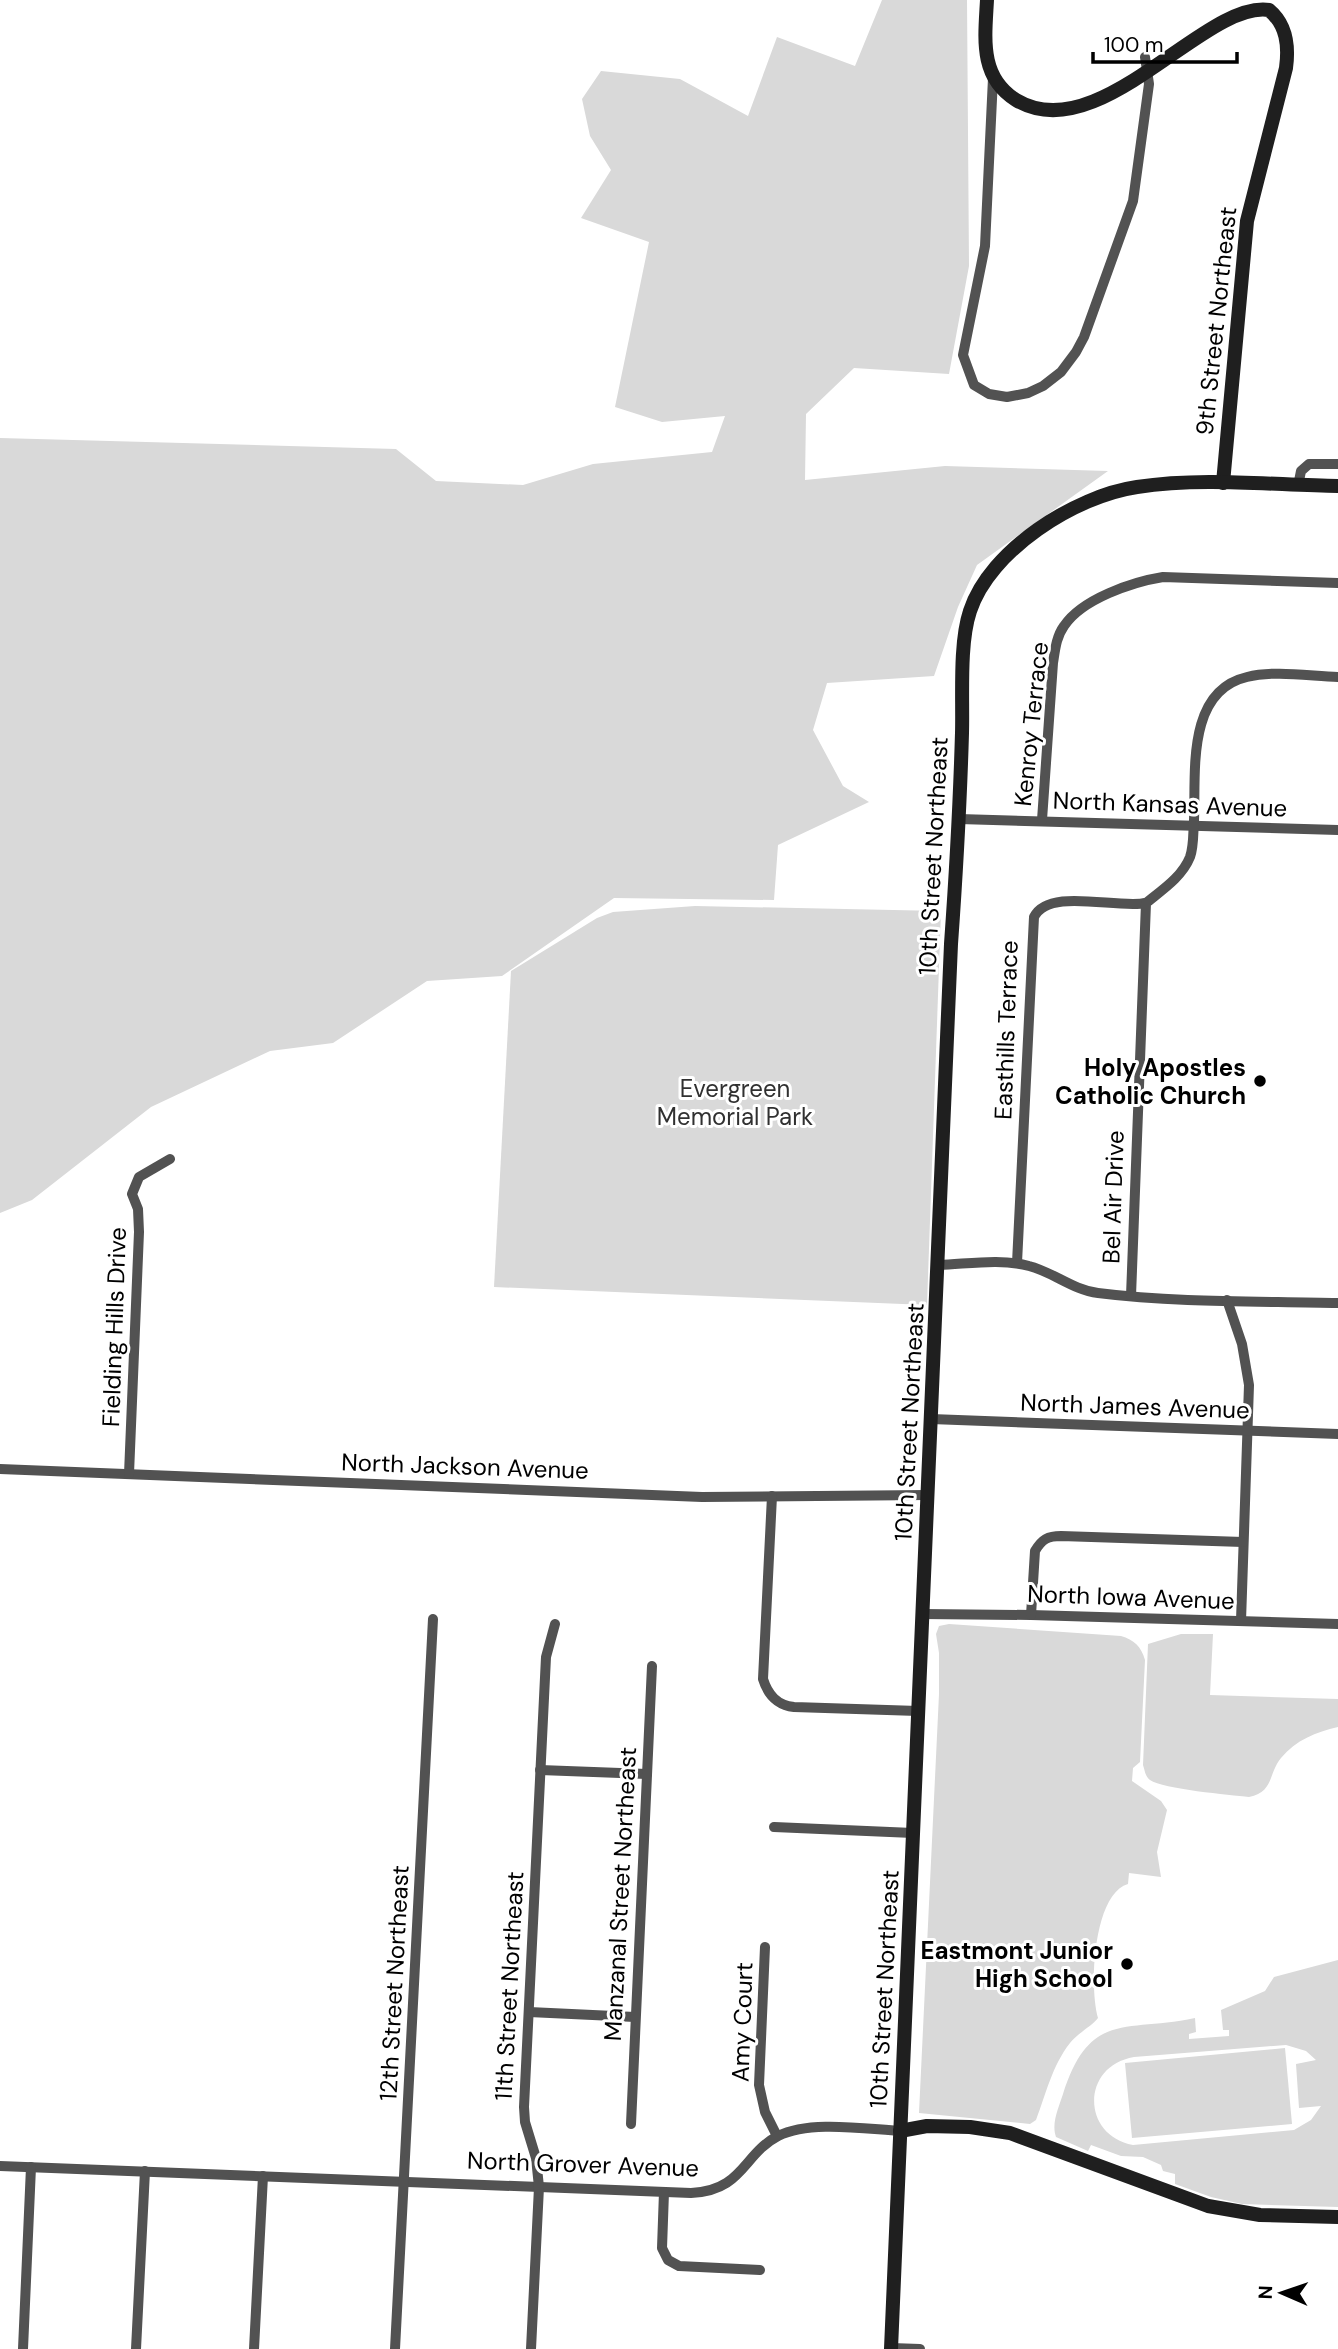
<svg xmlns="http://www.w3.org/2000/svg" width="1338" height="2349" font-family="'DM Sans',sans-serif">
	<rect width="100%" height="100%" fill="#fff"/>
	<!-- green -->
	<g fill="#d9d9d9" fill-rule="evenodd">
		<path d="M882,0h85l2,266 -20,108 -95,-6 -48,46 -1,66 140,-14 163,5 -131,94 -19,42 -24,69 -107,7 -14,47 30,56 26,16 -91,43 -4,55 -160,-2 -112,78 -75,5 -94,62 -63,8 -119,56 -119,93 -32,13v-775l396,11 40,32 87,4 70,-21 119,-12 13,-36 -63,6 -47,-15 34,-165 -68,-24 30,-48 -21,-34 -8,-37 19,-28 79,8 68,37 29,-79 78,29z"/>
		<path d="M695,906l246,5 -14,394 -433,-18 17,-316 86,-53 16,-6z"/>
		<path d="M949,1624l172,12c13,4 20,10 24,24l-5,102 -7,6 -1,13 29,20 6,9 -10,42 4,25 -32,-4 -1,11c-35,10 -39,104 -30,134 -6,8 -20,15 -28,25 -18,23 -24,51 -34,77l-6,4 -111,-11 20,-419v-41l-3,-19 3,-8z"/>
		<path d="M1181,1634h32l-3,61 128,4v28c-22,5 -42,13 -57,31 -13,16 -7,34 -32,39 -19,-2 -86,-8 -99,-17 -5,-4 -5,-9 -7,-15l5,-121z"/>
		<path d="M1338,1960v247l-96,-3 -31,-7 -36,-13v-10l-12,-3 -2,-6 -18,-8 -22,-1 -30,-11 -3,6 -32,-14c-5,-14 3,-30 7,-43 27,-85 64,-61 132,-76l1,14 -7,2v5l40,-3v-6h-6l-2,-20 44,-19 9,-14zM1286,2045l20,6 10,9 -20,4 3,44 22,-2 -10,14 -17,10 -161,15c-52,-10 -52,-79 1,-88z"/>
		<path d="M1285,2048l7,76 -160,14 -7,-75z"/>
	</g>
	<g fill="none" stroke-linecap="round" stroke-linejoin="round">
		<!-- street -->
		<g stroke="#525252" stroke-width="10">
			<path d="M993,78l-8,168 -22,109 11,30 15,9 18,3 21,-4 15,-7 18,-14 15,-20 8,-15 49,-136 16,-117 -4,-27"/>
			<path d="M1298,486l3,-15 8,-7h29"/>
			<path d="M959,819l379,11"/>
			<path d="M1042,820l11,-157c2,-12 3,-26 11,-37 18,-27 68,-44 99,-49l175,6"/>
			<path d="M1017,1263l17,-346c15,-30 82,-8 112,-14"/>
			<path d="M939,1265c29,-1 61,-7 90,1 24,6 44,24 69,27 79,10 161,8 240,10"/>
			<path d="M1131,1296l15,-393c16,-13 36,-26 44,-46 4,-11 3,-25 4,-37 2,-47 -8,-129 53,-143 28,-7 62,-1 91,0"/>
			<path d="M1227,1300l15,44 7,41 -8,236"/>
			<path d="M931,1419l407,15"/>
			<path d="M0,1469l702,28 226,-2"/>
			<path d="M129,1474l10,-242 -1,-23 -6,-15 7,-17 31,-18"/>
			<path d="M772,1496l-9,183c5,16 14,26 31,28l124,4"/>
			<path d="M923,1614l108,1 307,9"/>
			<path d="M1031,1615l4,-64c7,-12 13,-15 26,-15l182,6"/>
			<path d="M540,1770l107,4"/>
			<path d="M774,1827l139,6"/>
			<path d="M765,1947l-6,138 6,27 12,24"/>
			<path d="M529,2012l106,5"/>
			<path d="M631,2124l21,-458"/>
			<path d="M0,2166l691,27c52,-2 52,-39 87,-57 32,-16 87,-7 122,-5"/>
			<path d="M664,2192l-2,56 6,12 11,6 81,4"/>
			<path d="M891,2348l29,1"/>
			<path d="M23,2349l8,-182"/>
			<path d="M136,2349l9,-178"/>
			<path d="M254,2349l9,-173"/>
			<path d="M395,2349l38,-730"/>
			<path d="M531,2349l8,-162 -3,-29 -11,-36 -1,-15 22,-450 9,-33"/>
		</g>
		<!-- secondary -->
		<g stroke="#1f1f1f" stroke-width="14">
			<path d="M987,0c-2,38 -8,77 29,100 83,50 189,-100 253,-90 18,15 20,36 17,58l-39,153 -24,262"/>
			<path d="M900,2131l27,-5 43,1 40,6 198,73 52,9 78,2"/>
			<path d="M891,2349l60,-1405c5,-70 9,-141 11,-211 1,-35 -3,-89 8,-122 20,-61 105,-115 167,-124 66,-10 135,-2 201,-1"/>
		</g>
	</g>
	<!-- markers -->
	<g fill="#000" stroke="#fff" stroke-width="2.5">
		<circle cx="1260" cy="1081" r="7"/>
		<circle cx="1127" cy="1964" r="7"/>
	</g>
	<g text-anchor="middle" dominant-baseline="central" stroke-width="6" stroke-linejoin="round" paint-order="stroke">
		<!-- street labels -->
		<g font-size="24" fill="#000" stroke="#fff">
			<text transform="translate(1216 321) rotate(-84)">9th Street Northeast</text>
			<text transform="translate(1031 724) rotate(-84)">Kenroy Terrace</text>
			<text transform="translate(1170 804) rotate(2)">North Kansas Avenue</text>
			<text transform="translate(933 856) rotate(-87)">10th Street Northeast</text>
			<text transform="translate(1006 1030) rotate(-88)">Easthills Terrace</text>
			<text transform="translate(1113 1197) rotate(-88)">Bel Air Drive</text>
			<text transform="translate(114 1327) rotate(-88)">Fielding Hills Drive</text>
			<text transform="translate(1135 1406) rotate(2)">North James Avenue</text>
			<text transform="translate(909 1422) rotate(-87)">10th Street Northeast</text>
			<text transform="translate(465 1466) rotate(2)">North Jackson Avenue</text>
			<text transform="translate(1131 1597) rotate(2)">North Iowa Avenue</text>
			<text transform="translate(620 1894) rotate(-87)">Manzanal Street Northeast</text>
			<text transform="translate(394 1983) rotate(-87)">12th Street Northeast</text>
			<text transform="translate(509 1986) rotate(-87)">11th Street Northeast</text>
			<text transform="translate(884 1989) rotate(-87)">10th Street Northeast</text>
			<text transform="translate(742 2022) rotate(-88)">Amy Court</text>
			<text transform="translate(583 2164) rotate(2)">North Grover Avenue</text>
		</g>
		<!-- poi labels -->
		<g font-size="24" font-weight="bold" fill="#000" stroke="#fff" text-anchor="end">
			<text x="1246" y="1067">Holy Apostles<tspan x="1246" dy="28">Catholic Church</tspan></text>
			<text x="1113" y="1950">Eastmont Junior<tspan x="1113" dy="28">High School</tspan></text>
		</g>
		<!-- park labels -->
		<g font-size="24" fill="#303030" stroke="#fff">
			<text x="735" y="1088">Evergreen<tspan x="735" dy="28">Memorial Park</tspan></text>
		</g>
	</g>
	<!-- north arrow -->
	<g transform="translate(1282 2293) rotate(272)" stroke="#ffffff" stroke-width="5" paint-order="stroke">
	<path d="M0-5L12 26L0 18L-12 26Z" fill="#000000"/>
	<text y="-10" font-size="19" font-weight="bold" text-anchor="middle" fill="#000000">N</text>
	</g>
	<!-- scale -->
	<path d="M1093 52v10h144v-10" fill="none" stroke="#000000" stroke-width="3.5"/>
	<text x="1104" y="52" font-size="21" fill="#000000" stroke="#ffffff" stroke-width="5" paint-order="stroke">100 m</text>
</svg>
